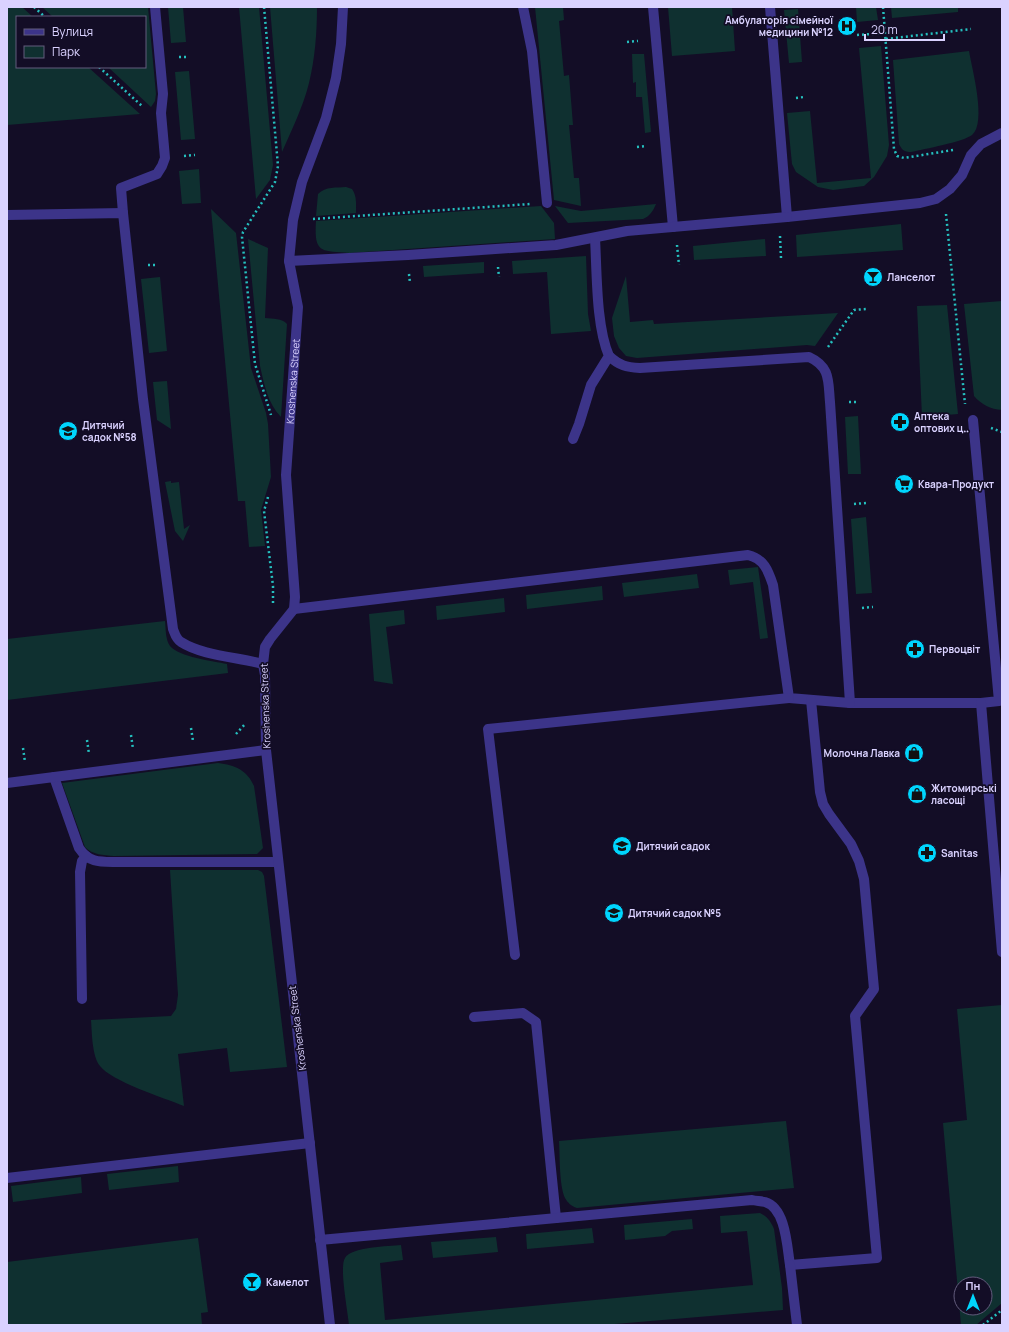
<svg xmlns="http://www.w3.org/2000/svg" width="1009" height="1332" font-family="Manrope,sans-serif">
	<rect width="100%" height="100%" fill="#130d26"/>
	<!-- green -->
	<g fill="#0f3030" fill-rule="evenodd">
		<path d="M7,7h15l11,10h-16v50h71l52,47 -133,11z"/>
		<path d="M42,7h106l8,87 -1,7 -4,6 -43,-40h37v-50h-92z"/>
		<path d="M168,7h15l3,35 -15,1z"/>
		<path d="M239,7h20l14,158 -3,15 -14,19z"/>
		<path d="M270,7h47c0,25 -2,52 -8,76 -6,24 -17,46 -27,69z"/>
		<path d="M535,7h28l1,13 -5,1 5,55 5,-1 4,50h-4l5,53h5l2,28 -27,-6z"/>
		<path d="M668,7h64l3,44 -63,5z"/>
		<path d="M856,7h20l2,13 -21,2z"/>
		<path d="M891,7h67v5l-66,6z"/>
		<path d="M798,9l4,53 -13,1 -5,-53z"/>
		<path d="M881,46l8,99 -2,11 -13,21 -10,9 -31,4 -15,-3 -22,-15 -4,-8 -5,-51 23,-2 7,72 54,-5 -12,-130z"/>
		<path d="M969,51c3,18 18,72 3,84 -9,7 -48,14 -61,17 -7,0 -9,-2 -12,-8l-6,-84z"/>
		<path d="M632,54h12l7,78 -6,1 -3,-36h-6v-15l-3,1z"/>
		<path d="M189,71l6,68 -14,1 -6,-68z"/>
		<path d="M199,169l2,34 -19,1 -3,-33z"/>
		<path d="M346,187l6,2c5,7 4,15 4,24l-40,3 2,-22c8,-8 18,-6 28,-7z"/>
		<path d="M656,204c-3,7 -6,12 -13,15l-75,4 -13,-17 26,5z"/>
		<path d="M541,206l13,17 1,16 -206,14c-29,-2 -35,0 -33,-32z"/>
		<path d="M211,209l25,24 15,135 15,45 2,11 3,53 -10,33 4,36 -16,1 -4,-46h-7z"/>
		<path d="M901,224l2,26 -106,7 -1,-22z"/>
		<path d="M248,239l20,9 -3,70c8,1 17,0 22,6l-6,93c-13,-13 -17,-33 -21,-51z"/>
		<path d="M765,239l1,17 -72,4 -1,-14z"/>
		<path d="M586,256l2,58 3,17 -40,3 -4,-62 -34,2 -1,-13z"/>
		<path d="M484,262v11l-60,4 -1,-11z"/>
		<path d="M626,276l4,46 23,-2 1,4 184,-11 -23,33 -8,-1 -170,13 -11,-2 -7,-8 -5,-12 -2,-18z"/>
		<path d="M160,277l7,74 -18,2 -8,-74z"/>
		<path d="M1002,301v109c-12,-1 -20,-5 -28,-14l-10,-92z"/>
		<path d="M947,305l11,109 -36,3 -5,-111z"/>
		<path d="M167,381l4,48 -14,-9 -4,-38z"/>
		<path d="M858,416l3,58h-13l-3,-57z"/>
		<path d="M171,481v2l8,-1 5,47 6,-4 -7,16 -8,-10 -10,-49z"/>
		<path d="M866,517l6,76 -16,1 -5,-75z"/>
		<path d="M758,567l10,71 -8,1 -7,-57 -23,3 -2,-15z"/>
		<path d="M697,574l2,14 -75,9 -2,-14z"/>
		<path d="M602,586l1,14 -76,9 -1,-14z"/>
		<path d="M504,598l1,14 -68,8 -1,-14z"/>
		<path d="M404,610l1,14 -19,3 7,57 -19,-3 -5,-67z"/>
		<path d="M165,621c1,8 0,18 5,25 9,11 43,15 57,18l1,9 -221,27v-61z"/>
		<path d="M218,763c17,2 29,7 36,23l9,62 -6,6 -143,2c-11,-1 -21,-1 -29,-9l-23,-64z"/>
		<path d="M170,870h88l4,2 2,4 23,191 -57,5 -3,-24 -49,6 6,52c-20,-8 -73,-25 -84,-40 -8,-10 -8,-33 -9,-46l80,-4 5,-7 2,-14z"/>
		<path d="M1002,1005v298l-26,22h-15l-18,-202 24,-3 -10,-111zM961,1284h24v24h-24z"/>
		<path d="M786,1121l8,67 -217,20c-6,-2 -9,-5 -12,-10 -6,-13 -5,-42 -6,-57z"/>
		<path d="M178,1166l1,16 -70,8 -2,-16z"/>
		<path d="M81,1177l1,16 -69,9 -2,-16z"/>
		<path d="M760,1213c8,4 11,9 14,16l8,59 1,22 -180,15h-254c-1,-13 -10,-58 -4,-67 6,-11 44,-12 56,-13l2,15 -23,3 5,57 368,-35 -6,-54 -26,2 -1,-17z"/>
		<path d="M692,1219l1,10 -21,2 -7,5 -40,4 -1,-15z"/>
		<path d="M592,1228l2,15 -67,6 -1,-15z"/>
		<path d="M496,1237l2,15 -65,6 -2,-16z"/>
		<path d="M198,1238l10,74 -7,1 1,12h-195v-63z"/>
	</g>
	<g fill="none" stroke-linecap="round" stroke-linejoin="round">
		<!-- path -->
		<g stroke="#25c0bf" stroke-width="2.5" stroke-dasharray="2 3" stroke-linecap="butt">
			<path d="M34,7l11,10"/>
			<path d="M264,7l14,159 -3,16 -32,50 -1,5 13,127 16,51"/>
			<path d="M883,7l11,142 3,7 7,2 49,-8"/>
			<path d="M857,35l28,-2"/>
			<path d="M886,39l85,-10"/>
			<path d="M627,42l11,-1"/>
			<path d="M179,57h7"/>
			<path d="M99,67l43,39"/>
			<path d="M796,98l8,-1"/>
			<path d="M637,147l9,-1"/>
			<path d="M184,156l11,-1"/>
			<path d="M946,214l19,190"/>
			<path d="M313,219l217,-15"/>
			<path d="M780,236l1,22"/>
			<path d="M677,245l2,20"/>
			<path d="M148,265h7"/>
			<path d="M498,267l1,10"/>
			<path d="M409,274l1,9"/>
			<path d="M828,347l26,-37 12,-1"/>
			<path d="M849,402h9"/>
			<path d="M991,428l11,4"/>
			<path d="M268,497l-4,14 9,75v19"/>
			<path d="M854,504l12,-1"/>
			<path d="M862,608l11,-1"/>
			<path d="M191,728l2,13"/>
			<path d="M236,734l10,-11"/>
			<path d="M131,735l2,14"/>
			<path d="M87,740l2,14"/>
			<path d="M23,748l2,14"/>
			<path d="M983,1325l19,-15"/>
		</g>
		<!-- lane -->
		<g stroke="#3c3489" stroke-width="10">
			<path d="M523,7l9,44 15,152"/>
			<path d="M653,7l20,220"/>
			<path d="M770,7l17,210 133,-14 16,-4 14,-10 12,-14 9,-20 10,-11 21,-11"/>
			<path d="M123,213l-2,-25 36,-14 5,-8 3,-8 -4,-45 2,-19 -8,-87"/>
			<path d="M7,215l116,-2 20,186 30,230c2,5 3,10 8,13 22,14 57,15 82,22"/>
			<path d="M289,261l119,-6 148,-10 71,-14 160,-14"/>
			<path d="M609,356c11,10 17,11 31,12l169,-11c22,10 19,25 21,45l20,301h131l18,-2 -26,-281"/>
			<path d="M573,439l6,-15 12,-39 18,-29c-13,-30 -12,-83 -14,-118"/>
			<path d="M294,609l454,-54c16,4 20,15 25,30l16,113 61,5"/>
			<path d="M981,703l21,249"/>
			<path d="M54,777l25,71c10,15 21,14 37,14h162"/>
			<path d="M7,783l259,-33"/>
			<path d="M515,955l-27,-226 301,-31"/>
			<path d="M82,999l-2,-127 2,-11 4,-5"/>
			<path d="M474,1017l49,-4 13,9 20,196"/>
			<path d="M7,1178l303,-35"/>
			<path d="M320,1240l432,-40c4,1 9,1 13,2 21,6 22,45 25,63l87,-7 -22,-242 19,-27 -10,-110 -5,-18 -8,-17 -22,-30 -6,-10 -3,-12 -9,-92"/>
			<path d="M790,1265l7,60"/>
		</g>
		<!-- street -->
		<path stroke="#3c3489" stroke-width="10" id="s1" d="M330,1325l-64,-575 -1,-75 -2,-11 2,-17 5,-8 24,-30 1,-12 -9,-122 12,-168 -9,-46 4,-41 9,-38 24,-64 10,-40 5,-34 2,-37"/>
	</g>
	<!-- icons -->
	<defs>
		<g id="hospital-disc" transform="scale(1)"><circle r="9.5" fill="#00d5fd" stroke="#130d26"/><path d="M-5-5h3v3.5h4V-5h3V5h-3V1.5h-4V5h-3Z" fill="#111"/></g>
		<g id="bar-disc" transform="scale(1)"><circle r="9.5" fill="#00d5fd" stroke="#130d26"/><path d="M-6-5H6L.8 .8V4.5H3.5V6h-7V4.5H-.8V.8Z" fill="#111"/></g>
		<g id="pharmacy-disc" transform="scale(1)"><circle r="9.5" fill="#00d5fd" stroke="#130d26"/><path d="M-2-6h4v4h4v4h-4v4h-4v-4h-4v-4h4Z" fill="#111"/></g>
		<g id="school-disc" transform="scale(1)"><circle r="9.5" fill="#00d5fd" stroke="#130d26"/><path d="M0-5L7-2L0 1L-7-2ZM-4 1L0 2.5L4 1V4Q0 6-4 4Z" fill="#111"/></g>
		<g id="supermarket-disc" transform="scale(1)"><circle r="9.5" fill="#00d5fd" stroke="#130d26"/><path d="M-6-5.5h2.5l.6 2H6L4.5 2H-2.5L-4.4-4H-6ZM-1.5 3.2a1.3 1.3 0 1 0 .1 0ZM3 3.2a1.3 1.3 0 1 0 .1 0Z" fill="#111"/></g>
		<g id="shop-disc" transform="scale(1)"><circle r="9.5" fill="#00d5fd" stroke="#130d26"/><path d="M-5-2.5h2.3a2.7 3.5 0 0 1 5.4 0H5L5.5 6h-11ZM-1.5-2.5h3a1.5 2.3 0 0 0-3 0Z" fill="#111"/></g>
	</defs>
	<g fill-rule="evenodd">
		<use href="#hospital-disc" x="847" y="26"/>
		<use href="#bar-disc" x="873" y="277"/>
		<use href="#pharmacy-disc" x="900" y="422"/>
		<use href="#school-disc" x="68" y="431"/>
		<use href="#supermarket-disc" x="904" y="484"/>
		<use href="#pharmacy-disc" x="915" y="649"/>
		<use href="#shop-disc" x="914" y="753"/>
		<use href="#shop-disc" x="917" y="794"/>
		<use href="#school-disc" x="622" y="846"/>
		<use href="#pharmacy-disc" x="927" y="853"/>
		<use href="#school-disc" x="614" y="913"/>
		<use href="#bar-disc" x="252" y="1282"/>
	</g>
	<g text-anchor="middle" dominant-baseline="central" stroke-width="3.5" stroke-linejoin="round" paint-order="stroke">
		<!-- poi labels -->
		<g font-size="10" font-weight="bold" fill="#dad2ff" stroke="#130d26" text-anchor="start">
			<text x="833" y="20" text-anchor="end">Амбулаторія сімейної<tspan x="833" dy="12">медицини №12</tspan></text>
			<text x="887" y="277">Ланселот</text>
			<text x="914" y="416">Аптека<tspan x="914" dy="12">оптових ц‥</tspan></text>
			<text x="82" y="425">Дитячий<tspan x="82" dy="12">садок №58</tspan></text>
			<text x="918" y="484">Квара-Продукт</text>
			<text x="929" y="649">Первоцвіт</text>
			<text x="900" y="753" text-anchor="end">Молочна Лавка</text>
			<text x="931" y="788">Житомирські<tspan x="931" dy="12">ласощі</tspan></text>
			<text x="636" y="846">Дитячий садок</text>
			<text x="941" y="853">Sanitas</text>
			<text x="628" y="913">Дитячий садок №5</text>
			<text x="266" y="1282">Камелот</text>
		</g>
		<!-- street labels -->
		<g font-size="10" fill="#dad2ff" stroke="#130d26">
			<text stroke="none"><textPath href="#s1" startOffset="958">Kroshenska Street</textPath></text>
			<text transform="translate(265 706) rotate(-92)">Kroshenska Street</text>
			<text transform="translate(297 1028) rotate(-97)">Kroshenska Street</text>
		</g>
	</g>
	<!-- border -->
	<rect width="1009" height="1332" fill="none" stroke="#dad2ff" stroke-width="16"/>
	<!-- legend -->
	<rect x="16" y="16" width="130" height="52" fill="#130d26" stroke="#635c7d"/>
	<rect x="24" y="29" width="20" height="6" fill="#3c3489" stroke="#635c7d"/>
	<text x="52" y="36" font-size="12" fill="#dad2ff">Вулиця</text>
	<rect x="24" y="46" width="20" height="12" fill="#0f3030" stroke="#635c7d"/>
	<text x="52" y="56" font-size="12" fill="#dad2ff">Парк</text>
	<!-- north arrow -->
	<g transform="translate(973 1296)"><circle r="19" fill="#130d26" stroke="#635c7d"/>
	<path d="M0-3L7 15L0 10L-7 15Z" fill="#00d5fd"/>
	<text y="-6" font-size="11" font-weight="bold" text-anchor="middle" fill="#dad2ff">Пн</text>
	</g>
	<!-- scale -->
	<path d="M865 34v6h79v-6" fill="none" stroke="#dad2ff" stroke-width="2"/>
	<text x="871" y="34" font-size="12" fill="#dad2ff" stroke="#130d26" stroke-width="3" paint-order="stroke">20 m</text>
</svg>
